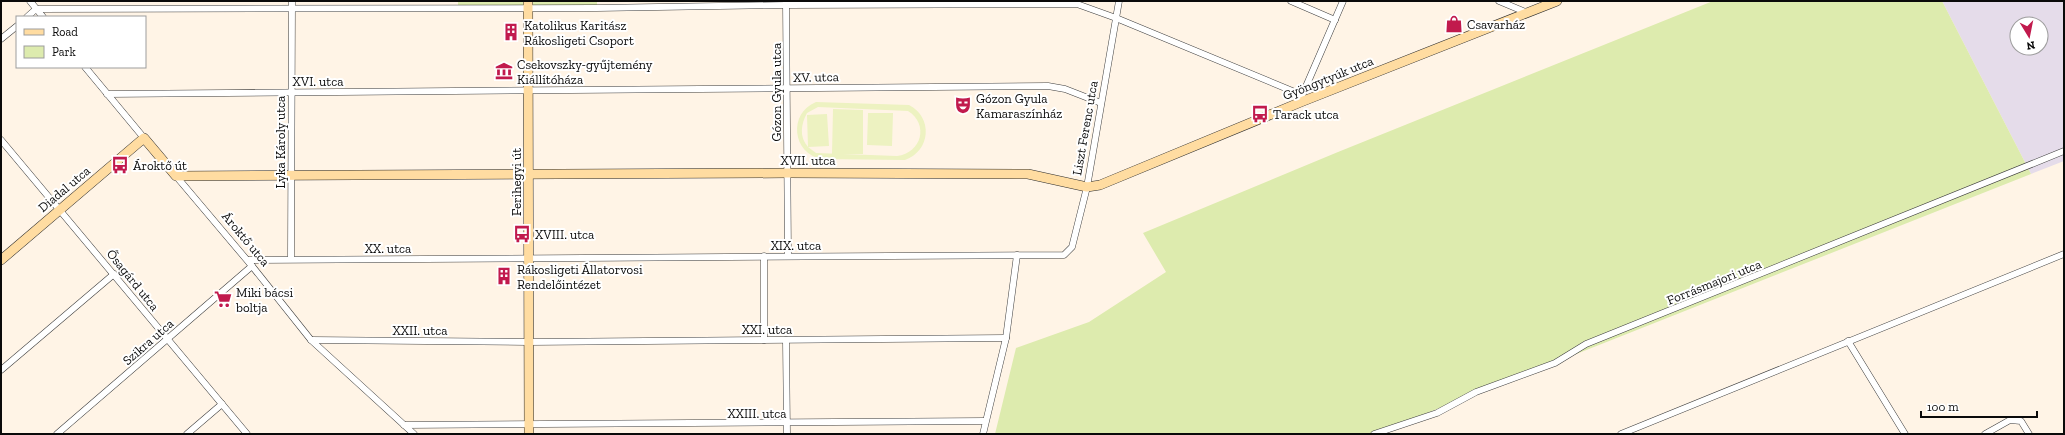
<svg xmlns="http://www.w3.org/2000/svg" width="2065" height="435" font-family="'Zilla Slab',serif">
	<rect width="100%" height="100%" fill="#fff4e6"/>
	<!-- industrial -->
	<path fill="#e5dcea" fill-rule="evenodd" d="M1942,1h122v160l-33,13zM2017,24h24v24h-24z"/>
	<!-- green -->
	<g fill="#ddebae">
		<rect x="458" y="1" width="139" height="7"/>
		<path d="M1713,1h229l89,173 -657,260h-379l21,-86 73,-26 77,-50 -23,-39 195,-81z"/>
	</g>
	<!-- pitch -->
	<g fill="#edf2c1" fill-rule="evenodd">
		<path d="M816,102l93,3c24,12 22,46 -4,55l-83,-1c-30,-5 -34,-46 -6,-57zM818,107l90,4c21,13 14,42 -11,45l-81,-3 -8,-6 21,-1 -2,-32 -20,1 1,32c-9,-10 -7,-23 -1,-34z"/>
		<path d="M833,109l30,1v44h-31z"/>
		<path d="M868,113h25l-1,33 -25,-1z"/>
	</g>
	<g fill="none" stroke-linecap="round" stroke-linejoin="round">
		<!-- street casing -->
		<g stroke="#3d3d3d" stroke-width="7">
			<g id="street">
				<path d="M30,1l13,16"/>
				<path d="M786,1l2,255"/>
				<path d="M1291,1l44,19"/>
				<path d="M1499,1l29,12"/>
				<path d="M27,17l9,-8 561,-1 189,-3 291,-1 39,14 186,77"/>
				<path d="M1,39l16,-13"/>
				<path d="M85,67l59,71"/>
				<path d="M107,94l941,-8 17,3 36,14"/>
				<path d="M1301,98l42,-97"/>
				<path d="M1,140l246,294"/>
				<path d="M176,176l76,90 59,74 103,94"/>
				<path d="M764,256v84"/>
				<path d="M291,259l1,-258"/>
				<path d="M248,260l816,-5 8,-8 15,-60 32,-186"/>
				<path d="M311,340l218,2 477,-4"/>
				<path d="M786,340l1,94"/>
				<path d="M1848,341l57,93"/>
				<path d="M1,370l113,-96"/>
				<path d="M404,425l581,-4"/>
				<path d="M57,434l195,-168"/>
				<path d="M187,434l35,-30"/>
				<path d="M983,434l23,-96 11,-83"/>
				<path d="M1374,434l63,-21 39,-21 79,-29 31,-19 478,-193"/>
				<path d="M1621,434l443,-180"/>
				<path d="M1985,434l25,-14 11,1 8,13"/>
			</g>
		</g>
		<!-- secondary casing -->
		<g stroke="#2c2c2c" stroke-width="10">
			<g id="secondary">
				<path d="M528,1l1,433"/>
				<path d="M1,260l143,-122 32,38 612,-3 240,1 59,13 13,-2 201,-83 256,-101"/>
			</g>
		</g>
		<!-- street -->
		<use href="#street" stroke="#fff" stroke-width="6"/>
		<!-- secondary -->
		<use href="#secondary" stroke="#ffdca1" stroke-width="9"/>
	</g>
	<!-- icons -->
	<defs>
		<g id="shop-bare" transform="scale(1.38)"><path d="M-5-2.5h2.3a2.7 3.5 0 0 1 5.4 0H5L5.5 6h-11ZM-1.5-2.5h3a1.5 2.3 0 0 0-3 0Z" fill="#c11a4d" stroke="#fff" stroke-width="2.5" paint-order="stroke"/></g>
		<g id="building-bare" transform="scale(1.38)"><path d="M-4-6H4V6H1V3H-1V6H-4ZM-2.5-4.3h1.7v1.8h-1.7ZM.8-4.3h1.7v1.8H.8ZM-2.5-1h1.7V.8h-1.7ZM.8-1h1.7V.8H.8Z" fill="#c11a4d" stroke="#fff" stroke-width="2.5" paint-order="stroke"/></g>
		<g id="museum-bare" transform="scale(1.38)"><path d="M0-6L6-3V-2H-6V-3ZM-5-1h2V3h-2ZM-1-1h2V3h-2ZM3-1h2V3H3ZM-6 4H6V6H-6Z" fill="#c11a4d" stroke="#fff" stroke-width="2.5" paint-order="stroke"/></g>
		<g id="theatre-bare" transform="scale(1.38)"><path d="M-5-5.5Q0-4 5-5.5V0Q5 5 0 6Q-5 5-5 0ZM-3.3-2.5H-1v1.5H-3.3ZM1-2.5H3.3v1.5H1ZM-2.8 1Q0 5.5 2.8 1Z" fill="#c11a4d" stroke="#fff" stroke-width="2.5" paint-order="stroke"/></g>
		<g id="bus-bare" transform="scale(1.38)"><path d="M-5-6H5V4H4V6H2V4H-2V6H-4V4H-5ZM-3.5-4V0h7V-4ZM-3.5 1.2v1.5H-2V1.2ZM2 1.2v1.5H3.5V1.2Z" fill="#c11a4d" stroke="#fff" stroke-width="2.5" paint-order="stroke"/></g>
		<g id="supermarket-bare" transform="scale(1.38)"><path d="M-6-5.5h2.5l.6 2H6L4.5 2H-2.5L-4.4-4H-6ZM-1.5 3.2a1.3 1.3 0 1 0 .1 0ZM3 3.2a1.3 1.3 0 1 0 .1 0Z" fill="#c11a4d" stroke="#fff" stroke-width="2.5" paint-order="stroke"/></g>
	</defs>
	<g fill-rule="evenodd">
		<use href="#shop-bare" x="1454" y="24"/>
		<use href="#building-bare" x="511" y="32"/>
		<use href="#museum-bare" x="504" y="71"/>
		<use href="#theatre-bare" x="963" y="105"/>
		<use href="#bus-bare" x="1260" y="114"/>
		<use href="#bus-bare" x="120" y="165"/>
		<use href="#bus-bare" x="522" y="234"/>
		<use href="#building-bare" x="504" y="276"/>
		<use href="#supermarket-bare" x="223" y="299"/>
	</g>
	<g text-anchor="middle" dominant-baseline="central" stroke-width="4" stroke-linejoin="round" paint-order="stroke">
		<!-- poi labels -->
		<g font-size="13" fill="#0a0a0a" stroke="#fff" text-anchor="start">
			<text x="1467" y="24">Csavarház</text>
			<text x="524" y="25">Katolikus Karitász<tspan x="524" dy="15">Rákosligeti Csoport</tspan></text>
			<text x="517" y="64">Csekovszky-gyűjtemény<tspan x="517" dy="15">Kiállítóháza</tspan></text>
			<text x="976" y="98">Gózon Gyula<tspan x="976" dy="15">Kamaraszínház</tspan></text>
			<text x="1273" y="114">Tarack utca</text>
			<text x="133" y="165">Ároktő út</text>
			<text x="535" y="234">XVIII. utca</text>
			<text x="517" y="269">Rákosligeti Állatorvosi<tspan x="517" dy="15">Rendelőintézet</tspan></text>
			<text x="236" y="292">Miki bácsi<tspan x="236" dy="15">boltja</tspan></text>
		</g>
		<!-- street labels -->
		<g font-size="13" fill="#0a0a0a" stroke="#fff">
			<text transform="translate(816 77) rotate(-1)">XV. utca</text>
			<text transform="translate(1328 78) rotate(-22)">Gyöngytyúk utca</text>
			<text x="318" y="81">XVI. utca</text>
			<text transform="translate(776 92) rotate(-90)">Gózon Gyula utca</text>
			<text transform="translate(1085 128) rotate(-80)">Liszt Ferenc utca</text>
			<text transform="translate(280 142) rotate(-90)">Lyka Károly utca</text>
			<text x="808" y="160">XVII. utca</text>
			<text transform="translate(516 182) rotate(-90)">Ferihegyi út</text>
			<text transform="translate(64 189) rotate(-40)">Diadal utca</text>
			<text transform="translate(246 239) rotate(50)">Ároktő utca</text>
			<text x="796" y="245">XIX. utca</text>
			<text x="388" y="248">XX. utca</text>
			<text transform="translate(133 280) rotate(51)">Ősagárd utca</text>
			<text transform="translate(1714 282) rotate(-22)">Forrásmajori utca</text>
			<text x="767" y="329">XXI. utca</text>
			<text x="420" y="330">XXII. utca</text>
			<text transform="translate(148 342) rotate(-41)">Szikra utca</text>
			<text x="757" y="413">XXIII. utca</text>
		</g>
	</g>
	<!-- border -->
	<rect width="2065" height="435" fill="none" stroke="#0a0a0a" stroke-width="4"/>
	<!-- legend -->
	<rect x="16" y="16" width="130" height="52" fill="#ffffff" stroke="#9d9d9d"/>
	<rect x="24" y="29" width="20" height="6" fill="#ffdca1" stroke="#9d9d9d"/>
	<text x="52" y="36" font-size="12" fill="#0a0a0a">Road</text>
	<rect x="24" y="46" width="20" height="12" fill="#ddebae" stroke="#9d9d9d"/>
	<text x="52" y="56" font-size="12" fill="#0a0a0a">Park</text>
	<!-- north arrow -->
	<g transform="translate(2029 36) rotate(170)"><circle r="19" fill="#ffffff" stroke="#9d9d9d"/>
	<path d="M0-3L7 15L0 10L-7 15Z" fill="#c11a4d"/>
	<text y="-6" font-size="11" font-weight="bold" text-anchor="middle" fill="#0a0a0a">N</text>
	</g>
	<!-- scale -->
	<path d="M1921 411v6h116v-6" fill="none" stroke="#0a0a0a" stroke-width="2"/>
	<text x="1927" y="411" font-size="12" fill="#0a0a0a" stroke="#ffffff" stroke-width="3" paint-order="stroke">100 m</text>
</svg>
